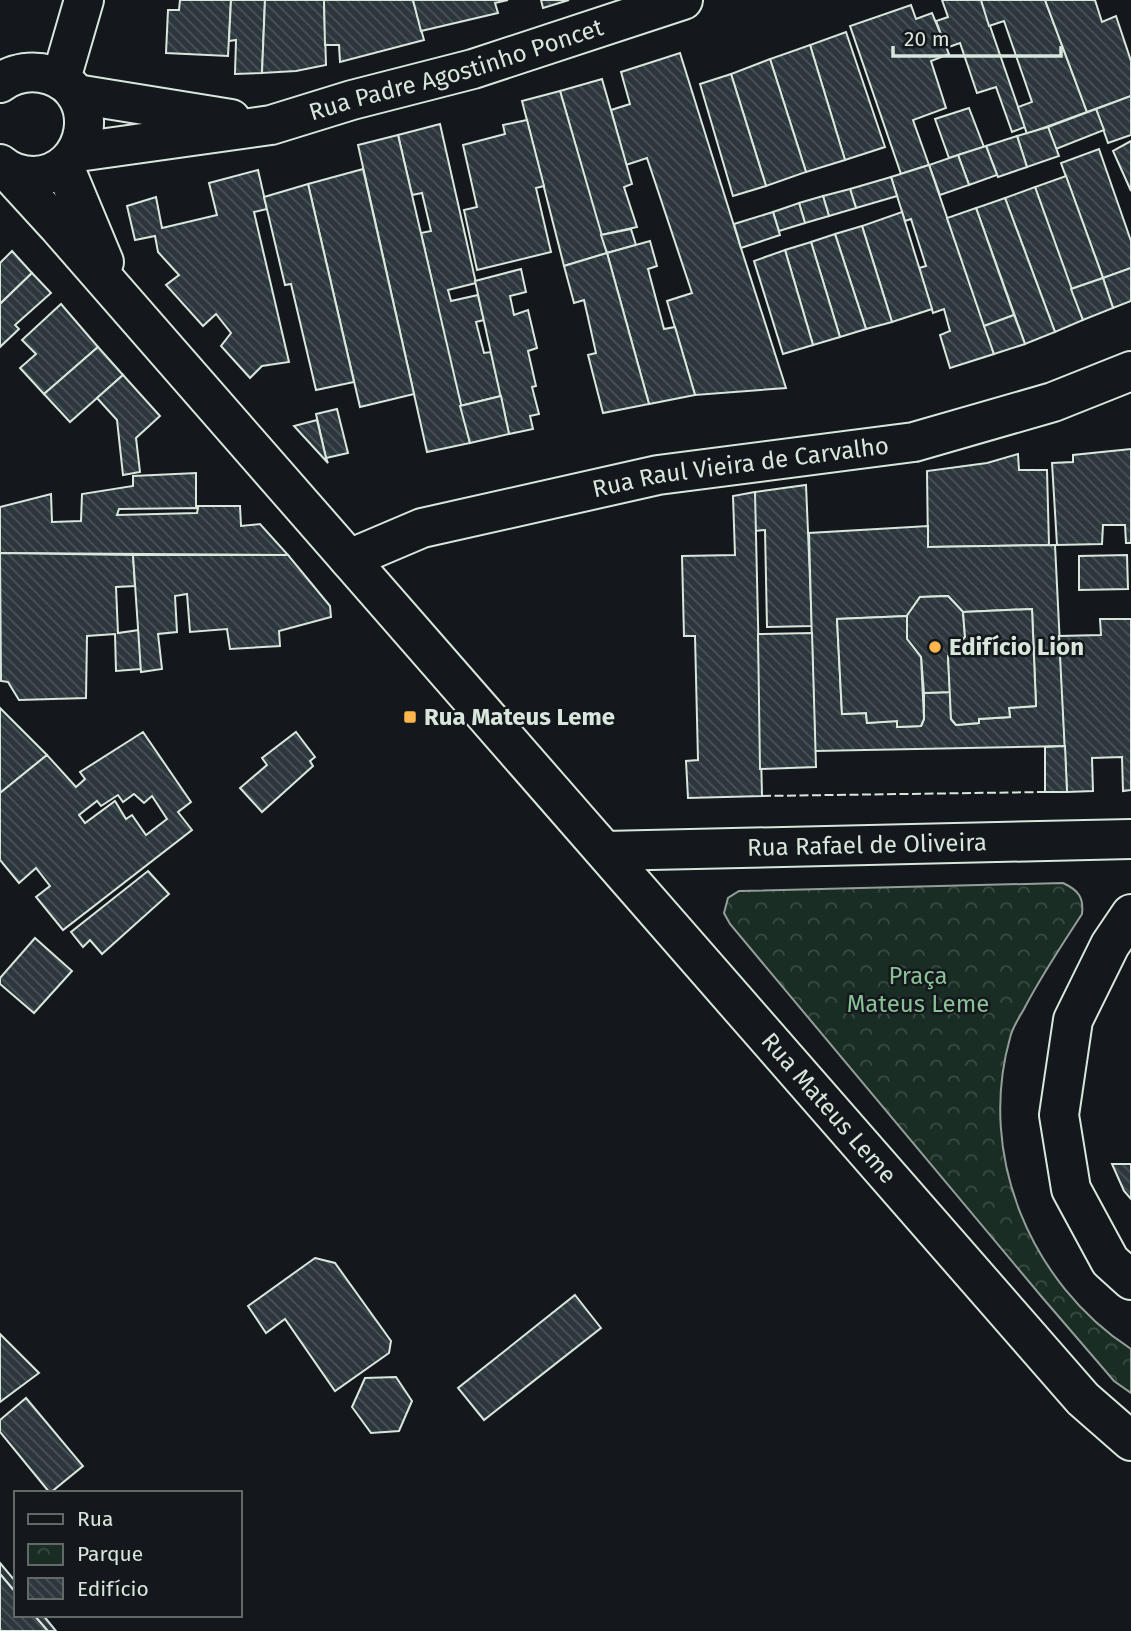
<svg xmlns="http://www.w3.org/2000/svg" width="1131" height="1631" font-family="'Fira Sans',sans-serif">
	<defs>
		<pattern id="park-crowns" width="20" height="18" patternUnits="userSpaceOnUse" patternTransform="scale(1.75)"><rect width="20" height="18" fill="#1a2d24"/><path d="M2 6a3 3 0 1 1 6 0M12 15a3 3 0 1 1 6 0" fill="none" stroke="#3b4b43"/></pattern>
		<pattern id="building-back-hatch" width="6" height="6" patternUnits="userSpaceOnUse" patternTransform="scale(1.75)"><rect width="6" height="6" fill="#2c363c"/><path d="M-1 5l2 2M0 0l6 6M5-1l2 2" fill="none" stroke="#4a5358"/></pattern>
	</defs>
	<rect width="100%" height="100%" fill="#14181c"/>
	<!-- park -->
	<path fill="url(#park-crowns)" stroke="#939e99" stroke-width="2" d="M1063,883c15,7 21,14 19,31 -20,31 -41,62 -58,95 -5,9 -12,19 -14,29 -33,117 20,245 121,311v44l-17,-12 -73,-85 -311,-372 -6,-11 4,-15 11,-7z"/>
	<!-- building -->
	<g fill="url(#building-back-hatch)" stroke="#d8e6dc" stroke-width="2" fill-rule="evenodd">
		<path d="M180,0h51l-3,56 -62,-3 2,-43h11z"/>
		<path d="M231,0h34l-3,73 -27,1 1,-34 -7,1z"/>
		<path d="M265,0h59l2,65 -30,6 -34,2z"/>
		<path d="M324,0h89l11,40 -84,22 -1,-17h-14z"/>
		<path d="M413,0h95l-13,3 3,10 -77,18z"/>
		<path d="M541,0h28l-26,8z"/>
		<path d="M942,0h39l44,127 -13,5 -16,-45 -19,6 -17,-50 -14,5 -10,-27 12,-4z"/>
		<path d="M981,0h64l42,112 -60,22 -9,-27 14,-5 -28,-81 -15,5z"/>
		<path d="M1045,0h50l7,22 14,-6 15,45v35l-44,16z"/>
		<path d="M911,5l5,14 16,-6 17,41 -18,7 15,47 -33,12 16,45 -28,9 -51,-148z"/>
		<path d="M846,32l39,115 -40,13 -35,-115z"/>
		<path d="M810,45l35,115 -39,12 -36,-113z"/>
		<path d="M680,53l61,195 45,140 -91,7 -28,-94 25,-8 -45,-135 -21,7 -15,-55 19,-6 -9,-32z"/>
		<path d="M770,59l36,113 -40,14 -35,-112z"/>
		<path d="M731,74l35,112 -33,10 -33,-112z"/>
		<path d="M602,79l30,105 -8,3 13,40 -36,8 -41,-144z"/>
		<path d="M560,91l47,162 -43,13 -42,-165z"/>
		<path d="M1131,96v39l-23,8 -12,-34z"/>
		<path d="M969,108l15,39 -35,11 -14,-39z"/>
		<path d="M1096,109l8,21 -48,19 -8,-22z"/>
		<path d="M527,120l17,66 -8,2 15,64 -74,18 -13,-60 13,-3 -14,-62 42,-11 -2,-9z"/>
		<path d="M440,124l36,159 -28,7 3,11 27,-6 6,25 -8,2 8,31 7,-1 10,44 -41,10 -39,-173 10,-2 -9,-38 -10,2 -14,-60z"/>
		<path d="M1048,127l11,29 -32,11 -10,-31z"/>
		<path d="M398,135l72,308 -43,9 -69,-307z"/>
		<path d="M1017,136l10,31 -29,10 -12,-31z"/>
		<path d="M1131,141v50l-18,-40z"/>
		<path d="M986,146l11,29 -28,10 -11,-30z"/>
		<path d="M1099,149l32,92v27l-28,10 -42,-115z"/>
		<path d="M958,155l11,30 -29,10 -11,-30z"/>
		<path d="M929,165l65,189 -44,14 -10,-33 10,-4 -6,-22 -11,4 -14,-45 7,-2 -15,-47 -6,2 -14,-44z"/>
		<path d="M363,169l51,225 -54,13 -52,-223z"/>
		<path d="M258,170l9,39 -13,3 35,150 -27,4 -12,12 -29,-32 10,-13 -15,-19 -13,12 -37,-41 13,-10 -21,-23 -3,-16 -20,4 -8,-34 29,-9 6,31 55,-13 -8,-32z"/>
		<path d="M1066,176l37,102 -32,11 -36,-102z"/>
		<path d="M891,177l6,19 -41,12 -6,-19z"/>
		<path d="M308,184l46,198 -38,8 -25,-106 -6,1 -21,-88z"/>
		<path d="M1035,187l48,133 -28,12 -50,-134z"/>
		<path d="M850,189l6,19 -27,8 -6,-20z"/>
		<path d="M823,196l6,20 -24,7 -6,-20z"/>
		<path d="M1005,198l50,134 -30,12 -49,-136z"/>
		<path d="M799,203l6,20 -26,8 -6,-19z"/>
		<path d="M976,208l38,107 -30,11 -37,-108z"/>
		<path d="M773,212l7,23 -39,13 -7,-24z"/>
		<path d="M902,212l30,97 -40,13 -30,-96z"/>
		<path d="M862,226l30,96 -26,7 -31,-95z"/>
		<path d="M631,229l5,16 -29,8 -6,-18z"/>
		<path d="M835,234l31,95 -26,8 -29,-95z"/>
		<path d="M650,241l7,25 -9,3 16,60 11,-2 20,68 -46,9 -42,-151z"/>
		<path d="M811,242l29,95 -27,8 -28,-95z"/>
		<path d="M785,250l28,95 -30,9 -29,-93z"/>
		<path d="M12,251l20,22 -32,31v-41z"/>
		<path d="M607,253l42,151 -46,9 -15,-58 8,-2 -12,-53 -10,3 -10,-37z"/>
		<path d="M1131,268v33l-18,7 -10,-30z"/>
		<path d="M521,269l5,23 -16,4 4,19 14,-5 9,38 -9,3 8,35 -4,1 7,27 -9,2 3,13 -24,5 -34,-153z"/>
		<path d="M32,273l19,20 -36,32 4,4 -19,18v-43z"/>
		<path d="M1103,278l10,30 -30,12 -12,-31z"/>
		<path d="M61,304l37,43 -54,47 -24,-26 16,-14 -14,-14z"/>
		<path d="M1014,315l11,29 -31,10 -10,-28z"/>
		<path d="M98,347l25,28 -53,47 -26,-28z"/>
		<path d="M123,375l37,41 -24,22 4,34 -17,3 -6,-55 -20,-22z"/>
		<path d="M501,396l8,38 -39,9 -10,-37z"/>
		<path d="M337,409l11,44 -22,5 -10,-44z"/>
		<path d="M317,420l9,38 2,5 -34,-37z"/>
		<path d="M1131,449v94h-5l-1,-18h-22l-1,19 -45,1 -5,-82 21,-1v-7z"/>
		<path d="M1018,454l1,16h28l2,75 -121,2 -1,-76 60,-8z"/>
		<path d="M196,473v33h44l1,20 19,-2 28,31 -288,-2v-46l51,-13 1,28 29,-1 1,-27 51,-8v-10zM198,508l-1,5 -80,2 2,-6z"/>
		<path d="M806,485l6,141 -45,1 -2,-97 -10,1v-39z"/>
		<path d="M755,492l7,304 -74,2 -2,-37 12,-1 -3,-124h-11l-2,-80 53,-1 -2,-59z"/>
		<path d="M928,526v21l127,-2 10,201 -250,5 -6,-218zM948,596l15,16 69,-3 4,97 -27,2 1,9 -31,2v4l-23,2 -5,-6 -1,-27 -26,1v26l-3,7 -24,1v-6l-30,2 -1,-10 -24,1 -5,-95 70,-3 13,-19z"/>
		<path d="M0,553l133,2 2,31 -19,1 2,46 21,-3 2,39 -25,2 -1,-37 -28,2 -1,62 -67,2 -11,-18 -7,-1z"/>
		<path d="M133,555h155l42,51 1,11 -52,14 1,15 -50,3 -3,-20 -37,3 -3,-38 -12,2 2,36 -19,2 4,35 -21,3z"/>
		<path d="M1127,555l1,34 -49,1v-34z"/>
		<path d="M948,596l15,16 2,25 -17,19 2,36 -26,1 -3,-36 -14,-18 -1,-22 14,-20z"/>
		<path d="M1032,609l4,97 -27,2 1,9 -31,2v4l-23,2 -5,-6 -3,-63 17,-19 -2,-25z"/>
		<path d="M907,616v23l14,18 3,62 -3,7 -24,1v-6l-30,2 -1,-10 -24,1 -5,-95z"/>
		<path d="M1100,619h31v171l-8,1 -1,-34 -30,1 1,33 -26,1 -8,-156 42,-1z"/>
		<path d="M812,633l4,134 -56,2 -2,-135z"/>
		<path d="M0,708l47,47 -47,38z"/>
		<path d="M143,732l48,70 -13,10 14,18 -129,100 -27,-33 14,-11 -14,-18 -17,15 -19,-23v-67l47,-38 29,32 9,-8 -5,-7zM134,794l10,9 8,-7 15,23 -21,16 -14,-20 -6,4 -11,-18 -30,22 -6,-8 18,-14 4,5 17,-11 5,7z"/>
		<path d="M296,732l19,25 -5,4 3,5 -51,46 -22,-24 27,-23 -5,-7z"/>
		<path d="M1065,746l2,46h-22v-45z"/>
		<path d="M148,871l21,23 -67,60 -12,-14 -7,7 -12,-15z"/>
		<path d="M35,938l37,33 -38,42 -34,-29v-6z"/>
		<path d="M1112,1164h19v35l-7,-8z"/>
		<path d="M315,1258l20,5 56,78 -2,12 -54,38 -50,-72 -19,14 -18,-27z"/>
		<path d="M575,1295l26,33 -117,92 -26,-32z"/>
		<path d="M0,1334l39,39 -39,29z"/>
		<path d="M396,1377l16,24 -13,30 -28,2 -19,-26 13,-29z"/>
		<path d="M26,1398l57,68 -33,27 -50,-61v-12z"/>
		<path d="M0,1563l16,19v11l-16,-19z"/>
		<path d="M0,1574l16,19v22h18l14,16h-48z"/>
		<path d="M34,1615h9l13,16h-8z"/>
	</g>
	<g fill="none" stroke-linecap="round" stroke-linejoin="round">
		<!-- minor casing -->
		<g stroke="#d8e6dc" stroke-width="42">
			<g id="minor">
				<path d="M61,79l23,-79"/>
				<path d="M0,83c15,-11 33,-13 50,-8 54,18 40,99 -16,101 -12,0 -25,-4 -34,-12"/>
				<path d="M76,94l155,25"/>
				<path id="s1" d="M78,152l193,-27 81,-25 121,-31 210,-69"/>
				<path d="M64,166l40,96"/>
				<path id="s2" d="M5,168l53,58 1025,1173 48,42"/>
				<path id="s3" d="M349,559l73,-31 236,-53 256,-33 139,-40 78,-31"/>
				<path id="s4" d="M605,851l526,-12"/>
				<path d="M1131,914l-21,31 -37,75 -14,95 12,74 39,72 21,19"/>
			</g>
		</g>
		<!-- minor -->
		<use href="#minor" stroke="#14181c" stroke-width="38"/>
		<!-- fence -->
		<path stroke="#d8e6dc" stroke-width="2" stroke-dasharray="9 3.5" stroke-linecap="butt" d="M762,796l283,-4"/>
	</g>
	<!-- markers -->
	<g fill="#ffb74d" stroke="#14181c" stroke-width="2.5">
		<circle cx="935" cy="647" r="7"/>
		<rect x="403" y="710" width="14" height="14" rx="3.5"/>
	</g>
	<g text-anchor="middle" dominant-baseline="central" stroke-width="5" stroke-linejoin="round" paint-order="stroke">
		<!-- street labels -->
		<g font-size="24" fill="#d8e6dc" stroke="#14181c">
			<text stroke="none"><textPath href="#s1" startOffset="388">Rua Padre Agostinho Poncet</textPath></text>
			<text stroke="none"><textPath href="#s3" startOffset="404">Rua Raul Vieira de Carvalho</textPath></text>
			<text stroke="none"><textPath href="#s4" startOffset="262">Rua Rafael de Oliveira</textPath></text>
			<text stroke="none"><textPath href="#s2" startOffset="1250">Rua Mateus Leme</textPath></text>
		</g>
		<!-- poi labels -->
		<g font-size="24" font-weight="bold" fill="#d8e6dc" stroke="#14181c" text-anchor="start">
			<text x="949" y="647">Edifício Lion</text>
			<text x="424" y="717">Rua Mateus Leme</text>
		</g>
		<!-- park labels -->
		<g font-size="24" fill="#8ac095" stroke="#14181c">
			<text x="918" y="976">Praça<tspan x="918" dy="28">Mateus Leme</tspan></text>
		</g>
	</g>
	<!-- legend -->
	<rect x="14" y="1491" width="228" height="126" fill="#14181c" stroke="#626a69" stroke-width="2"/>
	<rect x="28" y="1514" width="35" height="10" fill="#14181c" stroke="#626a69" stroke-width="2"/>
	<text x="77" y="1526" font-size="21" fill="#d8e6dc">Rua</text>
	<rect x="28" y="1544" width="35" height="21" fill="url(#park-crowns)" stroke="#626a69" stroke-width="2"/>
	<text x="77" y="1561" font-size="21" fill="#d8e6dc">Parque</text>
	<rect x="28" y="1578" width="35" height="21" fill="url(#building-back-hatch)" stroke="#626a69" stroke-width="2"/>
	<text x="77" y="1596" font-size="21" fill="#d8e6dc">Edifício</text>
	<!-- scale -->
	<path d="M893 46v10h168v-10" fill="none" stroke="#d8e6dc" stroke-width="3.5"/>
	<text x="904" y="46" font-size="21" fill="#d8e6dc" stroke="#14181c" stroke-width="5" paint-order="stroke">20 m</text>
</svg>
